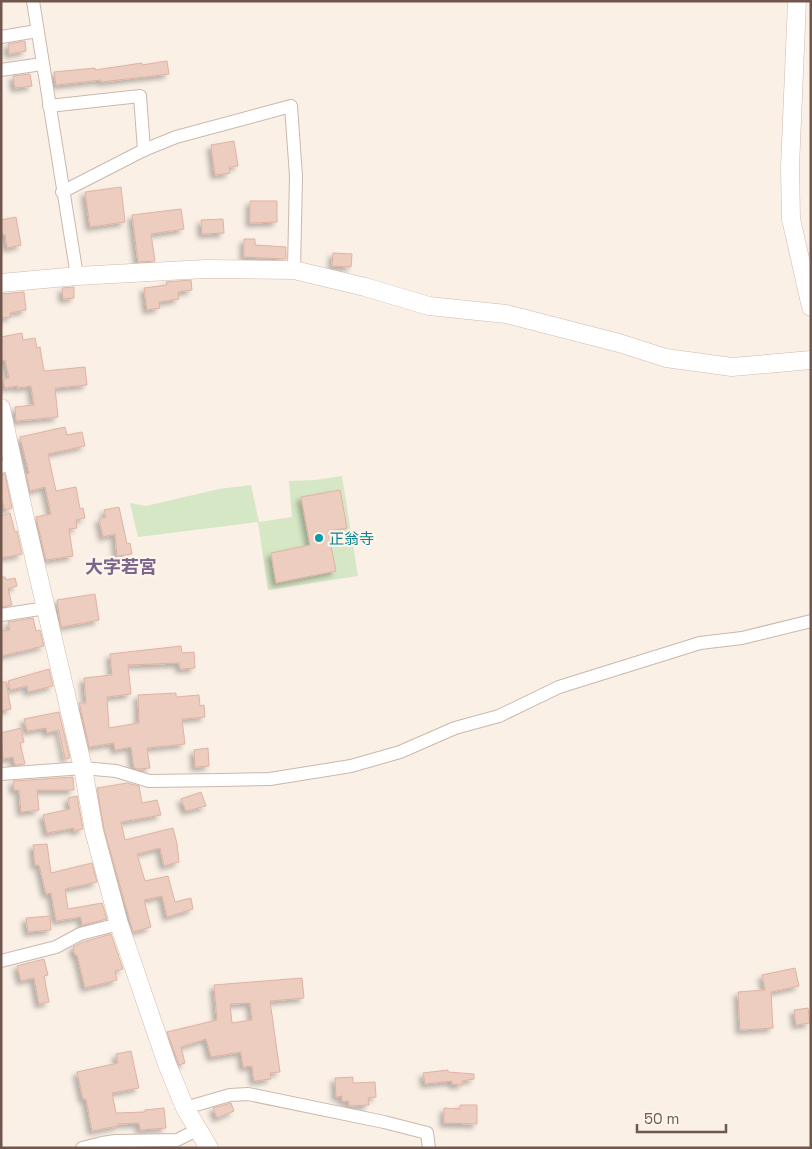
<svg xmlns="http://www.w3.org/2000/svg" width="812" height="1149" font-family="'Space Grotesk','Noto Sans JP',sans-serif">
	<defs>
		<filter id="shadow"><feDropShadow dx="-4" dy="4" stdDeviation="2.5" flood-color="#0004"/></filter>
	</defs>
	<rect width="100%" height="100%" fill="#faf0e6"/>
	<!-- green -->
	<path fill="#d6e7c5" d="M342,476l16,100 -90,14 -10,-68 -120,15 -8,-34 16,3 73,-17 32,-4 8,37 33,-5 -3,-36 26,-1z"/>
	<!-- building -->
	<g fill="#edcdc0" stroke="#dfb3a1" fill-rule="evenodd" filter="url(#shadow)">
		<path d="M25,41l1,10 -17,3 -1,-10z"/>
		<path d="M167,61l2,13 -68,8v-2l-45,5 -2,-13 41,-4v2l47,-7v2z"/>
		<path d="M30,74l2,12 -17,2 -2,-12z"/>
		<path d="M234,141l4,25 -9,1 1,6 -15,2 -4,-30z"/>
		<path d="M121,187l4,35 -35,5 -5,-35z"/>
		<path d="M250,201h27v21l-27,1z"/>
		<path d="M181,209l3,20 -33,5 4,27 -17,1 -6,-47z"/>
		<path d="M16,217l5,28 -14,3 -2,-14h-4v-14z"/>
		<path d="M223,219l1,14 -22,1 -1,-14z"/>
		<path d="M244,239h11v6l31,2v12l-42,-2z"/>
		<path d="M333,253l19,1 -1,13 -19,-1z"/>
		<path d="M191,280l1,10 -14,2 1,7 -20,3 1,6 -13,2 -3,-22 23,-3 -1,-3z"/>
		<path d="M74,287v11l-11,1 -1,-11z"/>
		<path d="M24,292l2,18 -16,3 1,4 -10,1v-24z"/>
		<path d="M22,333l1,7 12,-2 2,10 3,-1 4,24 41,-4 2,18 -32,3 3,29 -42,4 -1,-14 19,-2 -3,-19 -14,2v-2l-12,2 -2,-9 6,-1 -4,-18 -4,1v-24z"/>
		<path d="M65,427l2,8 15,-3 3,14 -37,8 8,37 20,-4 4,22 3,-1 2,10 -9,2 1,8 -8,1 4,27 -27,4 -10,-43 15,-3 -6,-27 -15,4 -4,-17 3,-1 -9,-36z"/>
		<path d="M5,474l7,34 -7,2 -4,-13v-22z"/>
		<path d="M340,490l7,38 -19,3 8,40 -60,12 -5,-30 39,-8 -9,-48z"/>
		<path d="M119,507l8,37 3,-1 2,11 -15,2 -2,-22 -12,3 -4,-18 7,-2 -2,-7z"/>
		<path d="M10,513l5,19 2,-1 5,23 -21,4v-42z"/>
		<path d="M1,577h4l1,3 9,-2 2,8 -9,3 4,16 -11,2z"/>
		<path d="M95,594l4,26 -38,7 -4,-27z"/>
		<path d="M33,618l3,13 4,-1 4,16 -43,10v-25l9,-1 -2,-8z"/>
		<path d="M181,646l1,7 12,-1 1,16 -15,1 -1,-6 -51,2 3,29 -24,3 2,31 30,-5 -1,-28 38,-2v4l23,-2 1,11 4,-1 1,12 -23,2 3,25 -38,4 3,20 -12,1 -4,-1 -3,-21 -16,3 -1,-7 -25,4 -9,-41 -1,-3h7l-2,-25 28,-3 -2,-21z"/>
		<path d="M49,669l4,17 -25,6 -1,-6 -17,4 -2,-9z"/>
		<path d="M1,682h5l5,27 -10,2z"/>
		<path d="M59,712l11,46 -5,1 -6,-29 -12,3 -1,-5 -19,3 -3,-12z"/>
		<path d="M21,728l3,14 -4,1 5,21 -10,1 -2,-8 -10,2 -2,-26z"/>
		<path d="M208,748l1,18 -14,1 -1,-17z"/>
		<path d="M73,777l1,13h-37l2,20 -18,2 -2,-22h-5l-1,-9z"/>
		<path d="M127,783l12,3 3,17 15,-3 4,15 -40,7 4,18 48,-12 4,16 2,18 -15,4 -4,-18 -23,6 8,27 23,-5 7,26 16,-4 2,11 -26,8 -5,-21 -18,4 7,27 -18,5 -29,-103 -7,-41z"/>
		<path d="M201,792l5,14 -20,5 -5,-12z"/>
		<path d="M77,796l6,33 -9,2v-3l-27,5 -4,-18 27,-6 -2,-11z"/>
		<path d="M47,844l4,29 41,-10 5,19 -32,7 3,20 34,-6 5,16 -25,6 -1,-8 -25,4 -5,-28 -5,1 -7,-29h-4l-2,-20z"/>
		<path d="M50,916l1,14 -23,2 -2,-14z"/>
		<path d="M111,934l12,35 -8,2 2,9 -32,8 -8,-33h-2l-2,-8 10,-5z"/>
		<path d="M44,959l4,16 -4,1 5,26 -10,2 -5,-26 -13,3 -4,-15z"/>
		<path d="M795,968l4,18 -28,6 2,36 -33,2 -2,-38 27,-2 -3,-15z"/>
		<path d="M302,978l2,20 -34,3 10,71 -10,1 1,6 -17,2 -2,-15 -9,1 -2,-15 -30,5 -5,-18 -25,8 4,16 -6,2 -12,-33 50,-12 -3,-35zM250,1003l2,17 -20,3 -2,-19z"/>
		<path d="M808,1008l2,15 -14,2 -2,-15z"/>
		<path d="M131,1051l8,37 -27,5 4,20 29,-1v-2l19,-2 2,20 -26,2 -1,-7 -21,1v2l-26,5 -6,-32h-3l-6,-27 41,-9 -2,-9z"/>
		<path d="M448,1070v2l26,2v5l-12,2v4l-10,-1v-3l-27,3 -2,-11z"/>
		<path d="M353,1077v6l22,-1 1,15 -8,1 1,7 -20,1v-5h-7v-5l-6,1 -1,-19z"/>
		<path d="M231,1103l3,8 -17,7 -4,-10z"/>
		<path d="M460,1105h17v19l-33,-1v-15l16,1z"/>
	</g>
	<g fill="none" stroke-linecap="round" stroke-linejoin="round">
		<!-- street casing -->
		<g stroke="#cbb7ad" stroke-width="14">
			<g id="street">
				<path d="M33,1l44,275"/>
				<path d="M1,37l36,-6"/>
				<path d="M1,70l41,-6"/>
				<path d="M49,106l91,-10 4,54"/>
				<path d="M62,192l82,-42 32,-13 115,-31 5,70 -2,94"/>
				<path d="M1,467l13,-4"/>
				<path d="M1,615l45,-7"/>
				<path d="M1,774l82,-6 33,3 33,10 73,-1 48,-1 81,-13 49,-14 55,-24 44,-12 60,-29 141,-44 42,-5 69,-17"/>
				<path d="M1,961l55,-14 24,-13 39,-10"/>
				<path d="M185,1108l45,-13 18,-1 136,28 43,11 2,15"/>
				<path d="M82,1148l20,-5 14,-2 61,-1 20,-10"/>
			</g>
		</g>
		<!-- secondary casing -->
		<g stroke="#d0b9ae" stroke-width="19">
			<g id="secondary">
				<path d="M797,1l-7,166 1,52 20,88"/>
				<path d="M1,283l76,-7 128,-7 89,1 71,17 64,19 77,8 113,29 47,15 66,9 79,-7"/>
				<path d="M1,408l23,106 59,254 11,63 25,93 48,140 18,44 24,40"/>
			</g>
		</g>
		<!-- street -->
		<use href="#street" stroke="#fff" stroke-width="12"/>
		<!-- secondary -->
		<use href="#secondary" stroke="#fff" stroke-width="18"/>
	</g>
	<!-- markers -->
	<circle fill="#0f9aa8" stroke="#fdf5ec" stroke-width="2" cx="319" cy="538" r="5"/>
	<g text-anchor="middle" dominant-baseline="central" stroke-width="4.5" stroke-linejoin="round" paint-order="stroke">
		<!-- culture labels -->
		<g font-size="15" fill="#0d838f" stroke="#fdf5ec" text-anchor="start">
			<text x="329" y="538">正翁寺</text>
		</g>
		<!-- quarter labels -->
		<g font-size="18" font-weight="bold" fill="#7b658d" stroke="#fdf5ec">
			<text x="121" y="566">大字若宮</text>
		</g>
	</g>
	<!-- border -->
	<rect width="812" height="1149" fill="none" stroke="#71564d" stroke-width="5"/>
	<!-- scale -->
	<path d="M637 1124v8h89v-8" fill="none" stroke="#71564d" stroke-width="2.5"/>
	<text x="644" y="1124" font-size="15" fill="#71564d" stroke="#fdf5ec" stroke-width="4" paint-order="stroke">50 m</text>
</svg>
